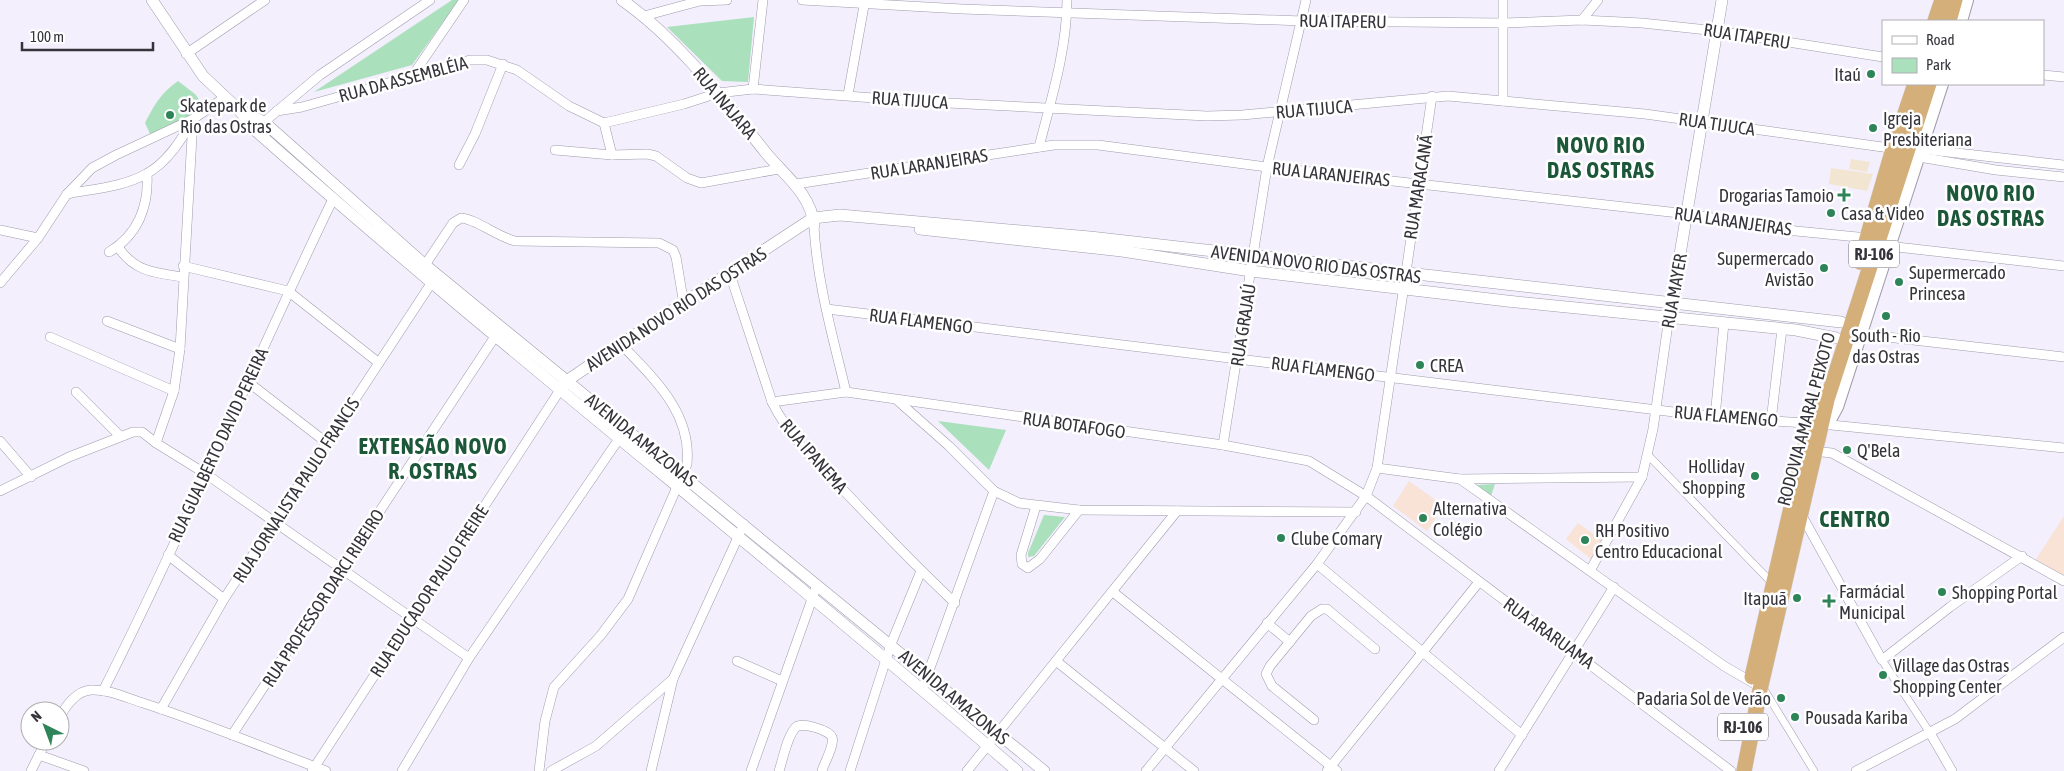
<svg xmlns="http://www.w3.org/2000/svg" width="2064" height="771" font-family="'Asap Condensed',sans-serif">
	<rect width="100%" height="100%" fill="#f3effd"/>
	<!-- commercial -->
	<g fill="#f2e6d2">
		<path d="M1851,159l19,3 -3,10 -18,-3z"/>
		<path d="M1831,168l42,6 -6,17 -38,-7z"/>
	</g>
	<!-- education -->
	<g fill="#f9e3d6">
		<path d="M1409,481l35,25 -17,25 -34,-25z"/>
		<path d="M2064,516v61l-29,-16z"/>
		<path d="M1578,523l26,19 -11,19 -27,-22z"/>
	</g>
	<!-- park -->
	<g fill="#abe0bd">
		<path d="M452,0h7l-47,65 -98,27z"/>
		<path d="M754,17l-6,65 -26,-1 -55,-54z"/>
		<path d="M178,81l17,13 10,14 -54,28 -6,-13c9,-18 16,-30 33,-42z"/>
		<path d="M938,421l68,9 -17,40z"/>
		<path d="M1495,484l-4,12 -14,-11z"/>
		<path d="M1044,515l21,2 -31,39 -6,1v-4z"/>
	</g>
	<g fill="none" stroke-linecap="round" stroke-linejoin="round">
		<!-- pedestrian casing -->
		<g stroke="#9f9bab" stroke-width="8">
			<g id="pedestrian">
				<path d="M1648,455l125,129"/>
				<path d="M1882,660l48,73"/>
				<path d="M1762,686l52,85"/>
			</g>
		</g>
		<!-- minor casing -->
		<g stroke="#9f9bab" stroke-width="10">
			<g id="minor">
				<path d="M802,0l160,9 340,12 202,2 78,-3 60,3 75,8 166,26"/>
				<path d="M644,16l56,-15 27,-1"/>
				<path d="M1582,20l16,-20"/>
				<path d="M186,54l79,-54"/>
				<path d="M413,75l51,-75"/>
				<path d="M2043,75l21,2"/>
				<path d="M753,89l10,-89"/>
				<path d="M848,95l17,-95"/>
				<path d="M1503,101v-101"/>
				<path d="M277,111l43,-36 110,-75"/>
				<path d="M604,123l8,32"/>
				<path d="M261,125l16,-14 25,-4 168,-47h17l30,10 52,36 35,17 80,-19 34,-11 35,-4 175,13 279,14 35,-1 206,-19 197,18 252,35"/>
				<path d="M1039,147c12,-47 28,-98 28,-147"/>
				<path d="M1921,149l143,16"/>
				<path d="M555,150l57,5 35,-1 9,2 31,22 14,5 78,-14"/>
				<path d="M1919,157l77,13 68,7"/>
				<path d="M459,165l16,-31 28,-70"/>
				<path d="M796,184l258,-39h44l169,22 421,47 108,17 72,7"/>
				<path d="M67,194c25,-5 56,-7 79,-20 21,-11 35,-34 46,-52"/>
				<path d="M814,226c3,57 19,111 32,166"/>
				<path d="M0,230l38,8"/>
				<path d="M1888,246l176,20"/>
				<path d="M118,247c17,25 37,26 65,30"/>
				<path d="M109,252c29,-17 40,-46 38,-78"/>
				<path d="M425,265l28,-42 8,-5c15,1 35,18 54,23l144,2 14,7 3,7 8,48"/>
				<path d="M183,266l105,25 91,72"/>
				<path d="M730,274l42,128c18,37 50,66 78,95 34,36 69,72 105,106"/>
				<path d="M0,283l38,-45 29,-44 25,-26 24,-13 77,-36 31,-21"/>
				<path d="M827,309l888,108 106,7 243,24"/>
				<path d="M107,321l73,28"/>
				<path d="M1860,334l204,23"/>
				<path d="M50,337l124,54"/>
				<path d="M248,382l79,61"/>
				<path d="M76,392l44,44"/>
				<path d="M898,401l51,45 45,45 25,12 60,7 277,2"/>
				<path d="M772,402l74,-10 377,53 86,16 57,35 365,275"/>
				<path d="M1715,417l9,-94"/>
				<path d="M1771,421l11,-92"/>
				<path d="M0,441l31,36"/>
				<path d="M156,443l50,31 263,184"/>
				<path d="M1223,445l44,-278 39,-167"/>
				<path d="M1812,451l20,2 232,128"/>
				<path d="M1377,468l83,11 182,-2"/>
				<path d="M1460,479l264,187 31,18"/>
				<path d="M0,491l69,-34 64,-25h9l14,11 18,-52 6,-42 13,-230"/>
				<path d="M1036,506l-15,49 1,9 6,4 12,-9 39,-49"/>
				<path d="M1801,514l81,146 68,-53 72,-51"/>
				<path d="M168,555l56,44"/>
				<path d="M1317,564l205,171"/>
				<path d="M1591,569l51,-92 11,-48 16,-112"/>
				<path d="M1113,592l224,179"/>
				<path d="M1267,623l23,19"/>
				<path d="M737,661l45,20"/>
				<path d="M1056,661l138,110"/>
				<path d="M922,690l72,-199"/>
				<path d="M103,691c82,-162 151,-329 230,-492"/>
				<path d="M161,709l63,-110 210,-320"/>
				<path d="M60,716c7,-11 16,-25 31,-26 17,-1 36,8 52,13 62,20 122,45 183,68"/>
				<path d="M1314,720l-42,-34 -6,-12 4,-8 41,-50 11,-7h5l48,40"/>
				<path d="M1930,733l22,38"/>
				<path d="M232,735l264,-400"/>
				<path d="M39,755l45,16"/>
				<path d="M31,771l15,-30"/>
				<path d="M312,771l248,-381"/>
				<path d="M402,771l67,-113 156,-228"/>
				<path d="M539,771l6,-50 9,-34 47,-52 27,-36 59,-135c5,-52 -34,-86 -66,-120"/>
				<path d="M551,771l45,-25 77,-67"/>
				<path d="M651,771l22,-92 71,-155"/>
				<path d="M751,771l66,-186"/>
				<path d="M779,771c4,-12 8,-35 17,-44 6,-5 33,3 36,10 3,8 -8,26 -10,34"/>
				<path d="M850,771l41,-127 30,-73"/>
				<path d="M967,771l210,-260"/>
				<path d="M1146,771l171,-207 49,-68 11,-28 55,-372"/>
				<path d="M1327,771l152,-189"/>
				<path d="M1499,771l115,-184"/>
				<path d="M1856,771l99,-52 109,-82"/>
			</g>
		</g>
		<!-- tertiary casing -->
		<g stroke="#9f9bab" stroke-width="12">
			<g id="tertiary">
				<path d="M152,0l51,76 36,34 17,21c248,220 511,423 761,640"/>
				<path d="M622,0c57,40 101,99 144,153 18,22 45,41 48,72"/>
				<path d="M243,112l21,10 161,143 619,506"/>
				<path d="M920,229l202,22 129,20 256,30 289,29 40,8"/>
				<path d="M1671,309l51,-309"/>
				<path d="M560,390l8,-10 53,-36 192,-126 27,-3 250,22 751,85"/>
			</g>
		</g>
		<!-- secondary casing -->
		<g stroke="#9f9bab" stroke-width="14">
			<g id="secondary">
				<path d="M1961,21l6,-21"/>
				<path d="M1821,424l10,-6 6,-11 105,-323"/>
			</g>
		</g>
		<!-- trunk casing -->
		<g stroke="#d3d2d4" stroke-width="16">
			<g id="trunk">
				<path d="M1935,21l7,-21"/>
				<path d="M1949,21l6,-21"/>
				<path d="M1860,262l33,-113 22,-65"/>
				<path d="M1752,677l62,-269"/>
				<path d="M1744,771l17,-86 66,-285 102,-316"/>
			</g>
		</g>
		<!-- pedestrian -->
		<use href="#pedestrian" stroke="#fff" stroke-width="7"/>
		<!-- minor -->
		<use href="#minor" stroke="#fff" stroke-width="9"/>
		<!-- tertiary -->
		<use href="#tertiary" stroke="#fff" stroke-width="11"/>
		<!-- secondary -->
		<use href="#secondary" stroke="#fff" stroke-width="12"/>
		<!-- trunk -->
		<use href="#trunk" stroke="#d4af7a" stroke-width="15"/>
	</g>
	<!-- markers -->
	<g fill="#2d8458" stroke="#fff" stroke-width="2">
		<circle cx="1871" cy="74" r="5"/>
		<circle cx="170" cy="115" r="5"/>
		<circle cx="1873" cy="128" r="5"/>
		<path d="M1841.5 187.5h5v5h5v5h-5v5h-5v-5h-5v-5h5z"/>
		<circle cx="1831" cy="213" r="5"/>
		<circle cx="1824" cy="268" r="5"/>
		<circle cx="1899" cy="282" r="5"/>
		<circle cx="1886" cy="316" r="5"/>
		<circle cx="1420" cy="365" r="5"/>
		<circle cx="1847" cy="450" r="5"/>
		<circle cx="1755" cy="476" r="5"/>
		<circle cx="1423" cy="518" r="5"/>
		<circle cx="1281" cy="538" r="5"/>
		<circle cx="1585" cy="540" r="5"/>
		<circle cx="1942" cy="592" r="5"/>
		<circle cx="1797" cy="598" r="5"/>
		<path d="M1826.5 593.5h5v5h5v5h-5v5h-5v-5h-5v-5h5z"/>
		<circle cx="1883" cy="675" r="5"/>
		<circle cx="1781" cy="698" r="5"/>
		<circle cx="1795" cy="717" r="5"/>
	</g>
	<g text-anchor="middle" dominant-baseline="central" stroke-width="5" stroke-linejoin="round" paint-order="stroke">
		<!-- shield labels -->
		<g fill="#fff" stroke="#727176" stroke-width="1">
			<rect x="1849" y="240.5" width="50" height="27" rx="4"/>
			<rect x="1718" y="713.5" width="50" height="27" rx="4"/>
		</g>
		<g font-size="16" font-weight="bold" fill="#36343b">
			<text x="1874" y="254">RJ-106</text>
			<text x="1743" y="727">RJ-106</text>
		</g>
		<!-- street labels -->
		<g font-size="18" fill="#36343b" stroke="#fff">
			<text transform="translate(1343 21) rotate(1)">RUA ITAPERU</text>
			<text transform="translate(1747 36) rotate(9)">RUA ITAPERU</text>
			<text transform="translate(403 79) rotate(-15)">RUA DA ASSEMBLÉIA</text>
			<text transform="translate(910 100) rotate(4)">RUA TIJUCA</text>
			<text transform="translate(725 103) rotate(50)">RUA INAJARA</text>
			<text transform="translate(1314 109) rotate(-5)">RUA TIJUCA</text>
			<text transform="translate(1717 124) rotate(8)">RUA TIJUCA</text>
			<text transform="translate(929 164) rotate(-9)">RUA LARANJEIRAS</text>
			<text transform="translate(1331 174) rotate(6)">RUA LARANJEIRAS</text>
			<text transform="translate(1418 187) rotate(-81)">RUA MARACANÃ</text>
			<text transform="translate(1733 221) rotate(8)">RUA LARANJEIRAS</text>
			<text transform="translate(1316 264) rotate(7)">AVENIDA NOVO RIO DAS OSTRAS</text>
			<text transform="translate(1674 291) rotate(-80)">RUA MAYER</text>
			<text transform="translate(676 309) rotate(-33)">AVENIDA NOVO RIO DAS OSTRAS</text>
			<text transform="translate(921 321) rotate(7)">RUA FLAMENGO</text>
			<text transform="translate(1243 325) rotate(-81)">RUA GRAJAÚ</text>
			<text transform="translate(1323 369) rotate(7)">RUA FLAMENGO</text>
			<text transform="translate(1726 416) rotate(5)">RUA FLAMENGO</text>
			<text transform="translate(1806 419) rotate(-75)">RODOVIA AMARAL PEIXOTO</text>
			<text transform="translate(1074 425) rotate(8)">RUA BOTAFOGO</text>
			<text transform="translate(641 440) rotate(39)">AVENIDA AMAZONAS</text>
			<text transform="translate(218 445) rotate(-65)">RUA GUALBERTO DAVID PEREIRA</text>
			<text transform="translate(814 456) rotate(49)">RUA IPANEMA</text>
			<text transform="translate(296 490) rotate(-57)">RUA JORNALISTA PAULO FRANCIS</text>
			<text transform="translate(429 591) rotate(-57)">RUA EDUCADOR PAULO FREIRE</text>
			<text transform="translate(323 598) rotate(-57)">RUA PROFESSOR DARCI RIBEIRO</text>
			<text transform="translate(1549 633) rotate(36)">RUA ARARUAMA</text>
			<text transform="translate(954 697) rotate(40)">AVENIDA AMAZONAS</text>
		</g>
		<!-- poi labels -->
		<g font-size="18" fill="#36343b" stroke="#fff" text-anchor="start">
			<text x="1861" y="74" text-anchor="end">Itaú</text>
			<text x="180" y="105">Skatepark de<tspan x="180" dy="21">Rio das Ostras</tspan></text>
			<text x="1883" y="118">Igreja<tspan x="1883" dy="21">Presbiteriana</tspan></text>
			<text x="1834" y="195" text-anchor="end">Drogarias Tamoio</text>
			<text x="1841" y="213">Casa &amp; Video</text>
			<text x="1814" y="258" text-anchor="end">Supermercado<tspan x="1814" dy="21">Avistão</tspan></text>
			<text x="1909" y="272">Supermercado<tspan x="1909" dy="21">Princesa</tspan></text>
			<text x="1886" y="335" text-anchor="middle">South - Rio<tspan x="1886" dy="21">das Ostras</tspan></text>
			<text x="1430" y="365">CREA</text>
			<text x="1857" y="450">Q'Bela</text>
			<text x="1745" y="466" text-anchor="end">Holliday<tspan x="1745" dy="21">Shopping</tspan></text>
			<text x="1433" y="508">Alternativa<tspan x="1433" dy="21">Colégio</tspan></text>
			<text x="1595" y="530">RH Positivo<tspan x="1595" dy="21">Centro Educacional</tspan></text>
			<text x="1291" y="538">Clube Comary</text>
			<text x="1839" y="591">Farmácial<tspan x="1839" dy="21">Municipal</tspan></text>
			<text x="1952" y="592">Shopping Portal</text>
			<text x="1787" y="598" text-anchor="end">Itapuã</text>
			<text x="1893" y="665">Village das Ostras<tspan x="1893" dy="21">Shopping Center</tspan></text>
			<text x="1771" y="698" text-anchor="end">Padaria Sol de Verão</text>
			<text x="1805" y="717">Pousada Kariba</text>
		</g>
		<!-- district labels -->
		<g font-size="22" font-weight="bold" letter-spacing="1" fill="#1c5739" stroke="#fff">
			<text x="1601" y="145">NOVO RIO<tspan x="1601" dy="25">DAS OSTRAS</tspan></text>
			<text x="1991" y="193">NOVO RIO<tspan x="1991" dy="25">DAS OSTRAS</tspan></text>
			<text x="433" y="446">EXTENSÃO NOVO<tspan x="433" dy="25">R. OSTRAS</tspan></text>
			<text x="1855" y="519">CENTRO</text>
		</g>
	</g>
	<!-- legend -->
	<rect x="1882" y="20" width="162" height="65" fill="#ffffff" stroke="#afaeb1"/>
	<rect x="1892" y="36" width="25" height="8" fill="#ffffff" stroke="#afaeb1"/>
	<text x="1926" y="45" font-size="15" fill="#36343b">Road</text>
	<rect x="1892" y="58" width="25" height="15" fill="#abe0bd" stroke="#afaeb1"/>
	<text x="1926" y="70" font-size="15" fill="#36343b">Park</text>
	<!-- north arrow -->
	<g transform="translate(45 726) rotate(318)"><circle r="24" fill="#ffffff" stroke="#afaeb1"/>
	<path d="M0-4L9 19L0 12L-9 19Z" fill="#2d8458"/>
	<text y="-8" font-size="14" font-weight="bold" text-anchor="middle" fill="#36343b">N</text>
	</g>
	<!-- scale -->
	<path d="M22 42v8h131v-8" fill="none" stroke="#36343b" stroke-width="2.5"/>
	<text x="30" y="42" font-size="15" fill="#36343b" stroke="#ffffff" stroke-width="4" paint-order="stroke">100 m</text>
</svg>
